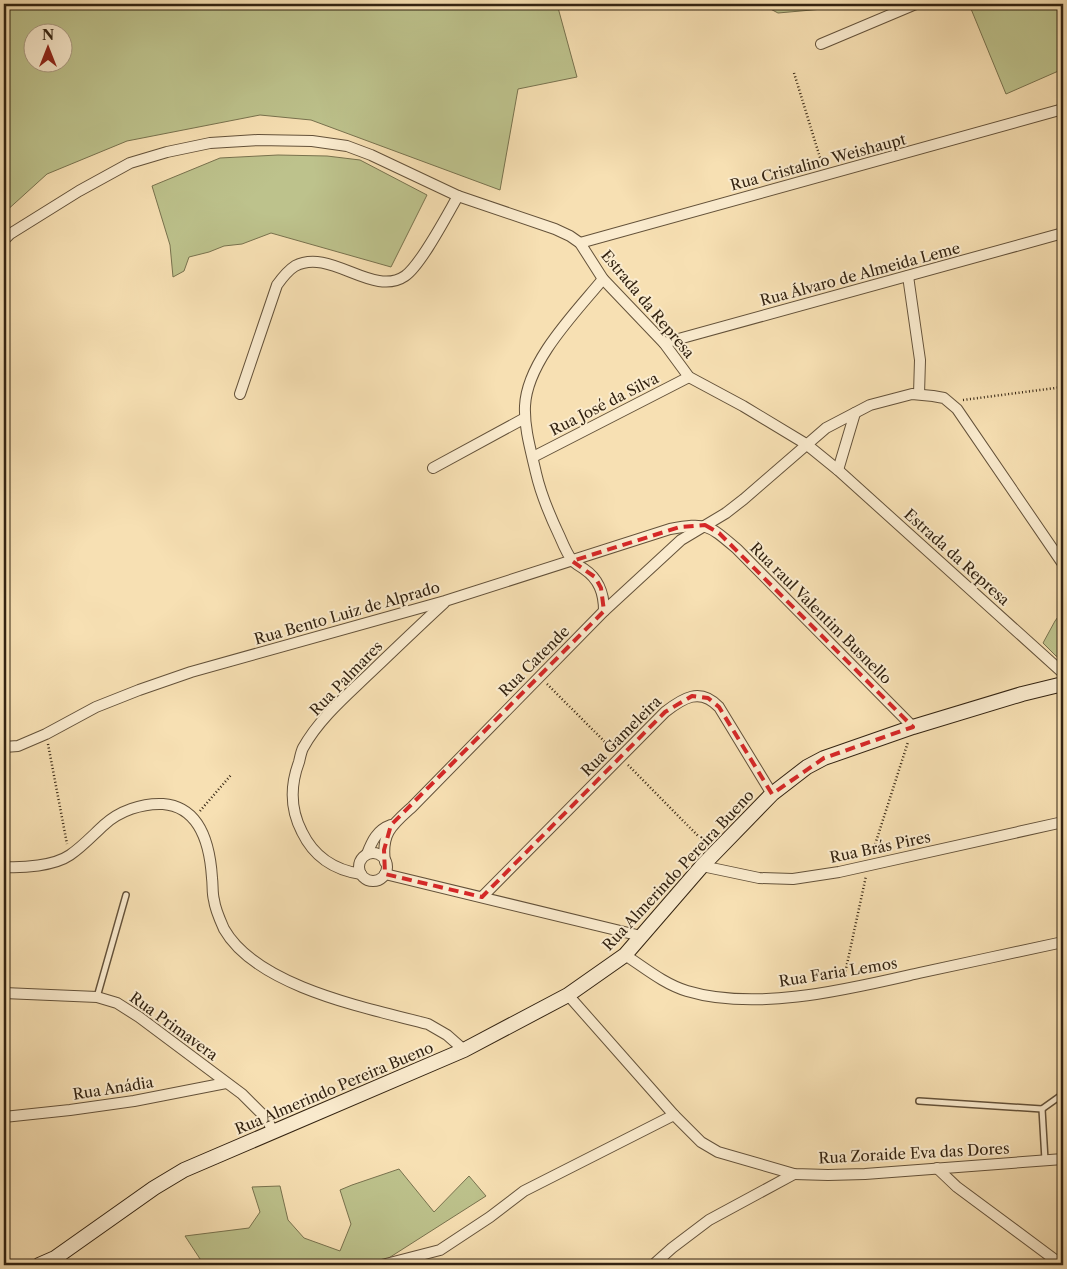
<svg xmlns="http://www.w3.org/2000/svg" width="1067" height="1269" font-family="'Libre Caslon Text',serif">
	<rect width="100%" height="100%" fill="#f7e0b3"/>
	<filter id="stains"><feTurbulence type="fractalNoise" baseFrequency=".004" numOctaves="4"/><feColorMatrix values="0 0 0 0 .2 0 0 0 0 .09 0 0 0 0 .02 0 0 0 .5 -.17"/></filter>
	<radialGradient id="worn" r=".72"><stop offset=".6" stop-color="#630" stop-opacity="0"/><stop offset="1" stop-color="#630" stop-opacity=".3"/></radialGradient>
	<!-- green -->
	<g fill="#bdc28c" stroke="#78724e" fill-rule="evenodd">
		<path d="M4,4h553l20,73 -59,12 -18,101 -189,-70 -51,-5 -133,26 -80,33 -43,39zM62,32v30h-30v-30z"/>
		<path d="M761,4h118l-101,9z"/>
		<path d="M969,4h94v65l-57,25z"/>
		<path d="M278,155l49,1 33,4 67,35 -36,72 -120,-34 -29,11 -18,2 -15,6 -20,5 -5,14 -11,6 -3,-32 -18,-59 68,-28z"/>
		<path d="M1063,610v50l-7,-4 -13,-13 12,-22z"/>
		<path d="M399,1169l35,43 35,-36 17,20 -102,65 -14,4h-166l-19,-29 64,-8 11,-16 -8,-25 28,-1 8,34 16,18 36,13 11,-27 -11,-34 12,-5z"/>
	</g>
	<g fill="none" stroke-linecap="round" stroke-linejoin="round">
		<!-- lane casing -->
		<g stroke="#64523a" stroke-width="8">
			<g id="lane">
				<path d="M97,997l29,-102"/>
				<path d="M919,1101l123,8 21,-15"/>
				<path d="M1042,1109l3,51"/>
			</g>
		</g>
		<!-- street casing -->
		<g stroke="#64523a" stroke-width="12">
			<g id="street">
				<path d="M821,44l95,-40"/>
				<path d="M4,240l6,-6 69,-43 51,-28 37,-11 43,-9 48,-3 54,1 35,5 24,9 87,41 97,33 15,7 10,7 23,36 61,64 25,34 54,29 63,38 32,26 225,203"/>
				<path d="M580,243l483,-134"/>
				<path d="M908,276l12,84 -1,34"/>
				<path d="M603,279c-27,33 -76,82 -78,127 -1,22 6,45 11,67 5,22 14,43 24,64 3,7 7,17 12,23 3,4 8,6 12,9 15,10 20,24 20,42"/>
				<path d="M664,343l399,-110"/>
				<path d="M240,394l37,-109c5,-7 10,-14 18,-19 35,-19 78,32 110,10 16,-11 42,-61 53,-80"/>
				<path d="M533,457l156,-80"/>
				<path d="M433,468l92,-50"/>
				<path d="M838,470l17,-57"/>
				<path d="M4,747l14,-1 28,-12 50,-27 43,-17 52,-18 254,-71 225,-72c37,-7 39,-4 67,20l176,178"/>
				<circle cx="373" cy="867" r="14"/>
				<path d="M367,854c5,-13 10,-24 24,-29"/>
				<path d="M385,862c-4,-29 7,-37 27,-55l192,-196 77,-71 45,-27 18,-14 82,-71 44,-23 42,-11 21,2 11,2 13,11 106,155"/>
				<path d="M702,866l57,12 34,1 46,-7 224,-50"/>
				<path d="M4,867c19,1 50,-1 66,-12 12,-8 23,-20 34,-30 15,-14 38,-22 59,-21 38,3 47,42 49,74 1,7 0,15 2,22 1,9 6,20 10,29 33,58 143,79 204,95l19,11 17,15"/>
				<path d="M361,874c-27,-4 -47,-17 -59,-42 -12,-23 -12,-46 -3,-70 1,-4 2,-10 4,-14 16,-29 43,-52 66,-74 25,-24 50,-48 75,-71"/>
				<path d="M385,874l256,62"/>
				<path d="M482,897l183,-185c18,-14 35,-25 54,-5l53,87"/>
				<path d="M625,955c20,13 39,29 62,36 70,21 162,-2 232,-18 48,-10 96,-21 144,-31"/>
				<path d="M4,993l93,4 20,6 22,14 103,77 24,24 7,13"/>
				<path d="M568,995l106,120 27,27 17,10 76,22 34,1 37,-1 198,-15"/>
				<path d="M4,1117l66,-7 64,-9 92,-18"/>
				<path d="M937,1168l20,19 105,78"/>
				<path d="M382,1265l58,-15 50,-33 34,-26 150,-76"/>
				<path d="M653,1265l19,-17 37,-28 85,-46"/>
			</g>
		</g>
		<!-- secondary casing -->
		<g stroke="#332311" stroke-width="16">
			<path id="secondary" d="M39,1265l16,-7 99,-70 30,-18 280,-120 104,-55 57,-40 77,-89 70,-72 35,-27 17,-9 89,-31 109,-33 41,-10"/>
		</g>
		<!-- path -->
		<g stroke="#332311" stroke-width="2.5" stroke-dasharray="1 2.5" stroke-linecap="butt">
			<path d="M794,73l28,91"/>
			<path d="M963,400l100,-13"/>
			<path d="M547,684l65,65"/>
			<path d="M48,744l19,100"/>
			<path d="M628,765l79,80"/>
			<path d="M200,811l31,-36"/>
			<path d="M872,854l36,-112"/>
			<path d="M844,978l22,-102"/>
		</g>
		<!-- lane -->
		<use href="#lane" stroke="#faebce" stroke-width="5"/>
		<!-- street -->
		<use href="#street" stroke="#faebce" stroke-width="10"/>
		<!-- secondary -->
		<use href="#secondary" stroke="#faebce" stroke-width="14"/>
	</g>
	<!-- marked area -->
	<path fill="none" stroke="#d62828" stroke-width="4" stroke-dasharray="10 6" stroke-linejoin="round" d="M705,525l14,8 194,194 -89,31 -52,36 -53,-87 -11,-9 -16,-2 -27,16 -183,185 -97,-23 -1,-24 7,-25 213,-214 -3,-23 -6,-11 -23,-16 108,-34z"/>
	<g text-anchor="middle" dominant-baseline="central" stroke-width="4" stroke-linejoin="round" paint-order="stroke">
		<!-- street labels -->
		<g font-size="15" fill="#332311" stroke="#faebce">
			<text transform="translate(818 162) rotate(-15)">Rua Cristalino Weishaupt</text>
			<text transform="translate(860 274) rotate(-15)">Rua Álvaro de Almeida Leme</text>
			<text transform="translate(648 304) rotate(50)">Estrada da Represa</text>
			<text transform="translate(604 404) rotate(-27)">Rua José da Silva</text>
			<text transform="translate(957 557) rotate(42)">Estrada da Represa</text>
			<text transform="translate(347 613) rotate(-16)">Rua Bento Luiz de Alprado</text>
			<text transform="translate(821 613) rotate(45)">Rua raul Valentim Busnello</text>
			<text transform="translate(534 661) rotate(-45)">Rua Catende</text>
			<text transform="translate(346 678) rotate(-46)">Rua Palmares</text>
			<text transform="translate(621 736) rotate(-45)">Rua Gameleira</text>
			<text transform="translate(880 847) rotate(-12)">Rua Brás Pires</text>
			<text transform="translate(678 870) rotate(-47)">Rua Almerindo Pereira Bueno</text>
			<text transform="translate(838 972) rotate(-9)">Rua Faria Lemos</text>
			<text transform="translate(174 1026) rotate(36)">Rua Primavera</text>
			<text transform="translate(113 1088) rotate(-9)">Rua Anádia</text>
			<text transform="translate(334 1088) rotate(-23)">Rua Almerindo Pereira Bueno</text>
			<text transform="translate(914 1153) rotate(-3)">Rua Zoraide Eva das Dores</text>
		</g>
	</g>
	<!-- margin -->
	<rect width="1067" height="1269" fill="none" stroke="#f7e0b3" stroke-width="20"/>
	<rect x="5" y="5" width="1057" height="1259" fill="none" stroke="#332311" stroke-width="2.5"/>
	<rect x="10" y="10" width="1047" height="1249" fill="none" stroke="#332311"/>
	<!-- north arrow -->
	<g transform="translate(48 48)"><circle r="24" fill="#faebce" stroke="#aa9b82"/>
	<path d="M0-4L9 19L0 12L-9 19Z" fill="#8f2418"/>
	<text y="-8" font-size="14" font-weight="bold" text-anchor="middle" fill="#332311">N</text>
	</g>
	<rect width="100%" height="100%" filter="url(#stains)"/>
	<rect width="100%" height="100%" fill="url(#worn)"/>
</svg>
